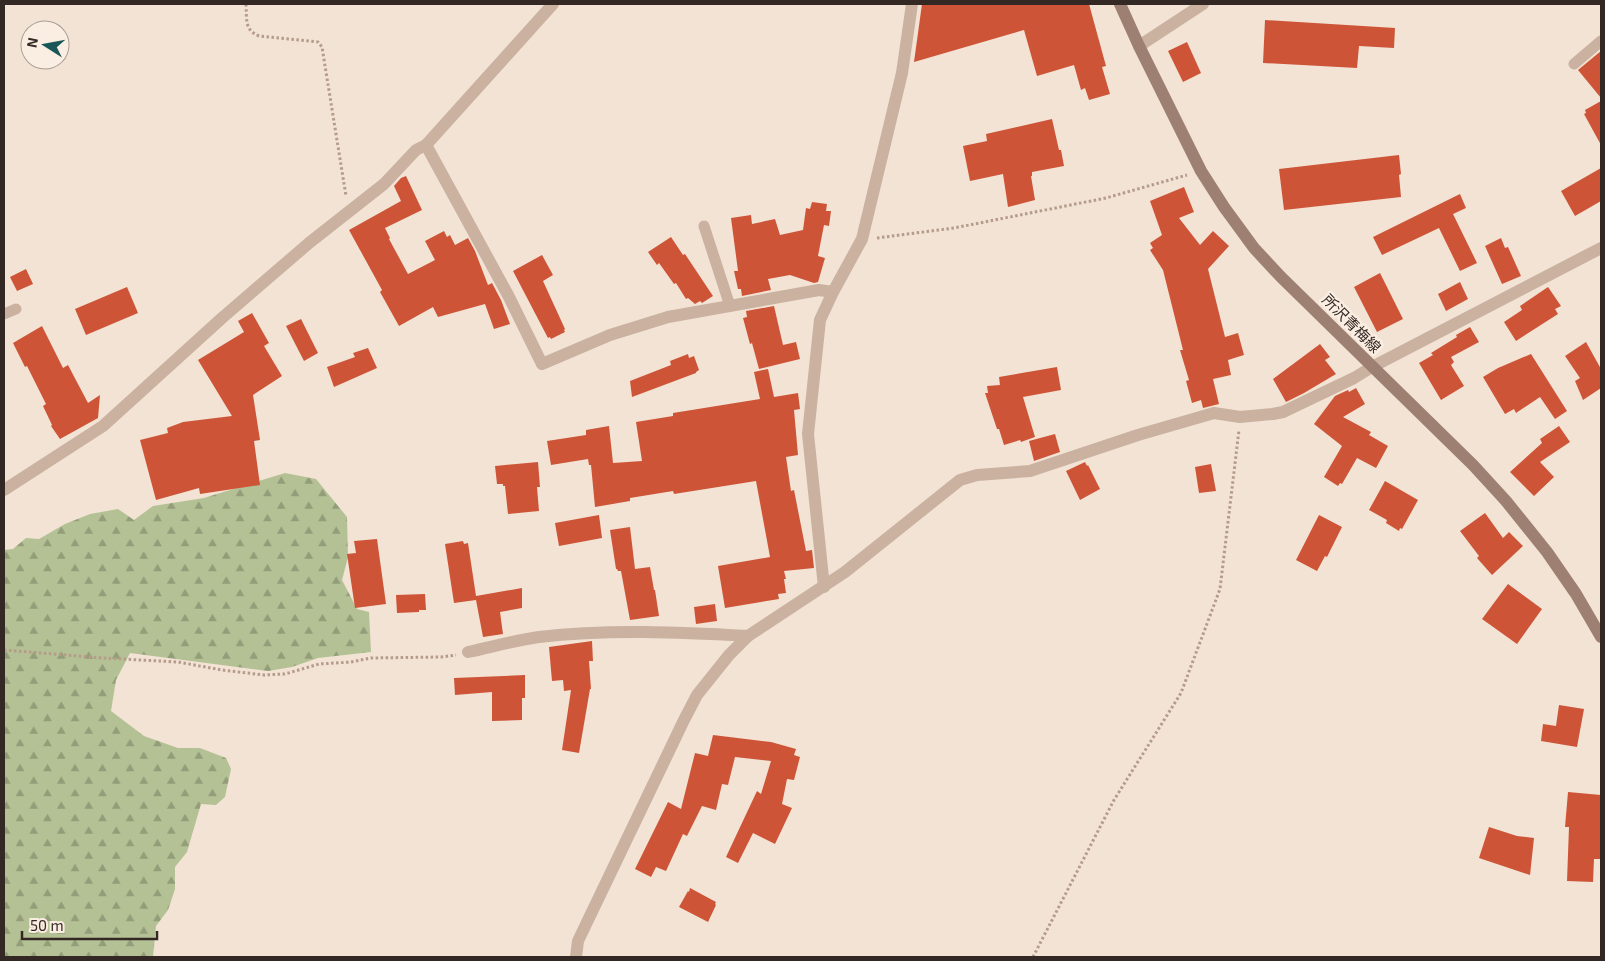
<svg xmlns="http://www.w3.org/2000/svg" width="1605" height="961" font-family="'Exo 2','Noto Sans JP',sans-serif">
	<defs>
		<pattern id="forest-firs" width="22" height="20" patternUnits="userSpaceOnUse" patternTransform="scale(1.25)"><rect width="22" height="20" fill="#b4c194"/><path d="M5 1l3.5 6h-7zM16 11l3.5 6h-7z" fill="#939d79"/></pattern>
	</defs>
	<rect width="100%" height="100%" fill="#f2e3d5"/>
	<!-- forest -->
	<path fill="url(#forest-firs)" d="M285,473l31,6 31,38 1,40 -6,23 15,29 12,3 2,40 -53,6 -26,9 -24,4 -138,-18 -14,27 -5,31 33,25 34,12h22l26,10 5,11 -6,28 -9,8 -15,-1 -14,48 -12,15v22l-7,21 -12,16 -3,31h-149v-407l9,-1 13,-11 13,1 26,-15 25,-10 28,-5 16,11 19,-14 51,-8z"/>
	<!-- building -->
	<g fill="#ce5437">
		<path d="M922,4h167l17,62 -4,1 8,27 -21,6 -4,-12 -4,2 -7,-25 -37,11 -13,-46 -110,32z"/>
		<path d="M1265,20l130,8 -1,20 -35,-2 -2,22 -94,-5z"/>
		<path d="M1187,42l14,31 -18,9 -15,-31z"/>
		<path d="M1601,51v47l-23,-28z"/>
		<path d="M1601,101v44l-17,-31 2,-1 -1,-3z"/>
		<path d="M1052,119l7,31h2l3,16 -32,6v4h-1l4,24 -27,7 -5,-33 -33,7 -7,-35 24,-5 -1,-7z"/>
		<path d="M1399,155l2,19 -2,1 2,22 -117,13 -5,-41z"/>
		<path d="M1601,168v33l-26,15 -14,-25z"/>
		<path d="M406,176l16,34 -37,18 5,10 -1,1 19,35 27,-14 -10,-19 19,-10 3,6 3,-2 5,10 13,-7 7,13 13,34 4,-2 9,17 9,24 -16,5 -9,-25 -47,13 -5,-10 -34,19 -19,-34 2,-2 -33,-60 52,-29 -7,-15 7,-8z"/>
		<path d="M1184,187l10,25 -15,6 21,27 13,-14 16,15 -21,23 17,68 13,-4 6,22 -16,5 3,15 -18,4 6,25 -16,4 -2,-8 -9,3 -6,-22 3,-1 -9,-30h3l-20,-80 -13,-20 3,-2 -3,-5 12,-8 -12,-34z"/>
		<path d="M1460,194l6,14 -13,6 24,49 -17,8 -21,-43 -57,27 -9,-18z"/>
		<path d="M812,202l15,2 -1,7h5l-2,15 -5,-1 -6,31 7,2 -7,24 -4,1 -24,-8 -22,4 3,11 -29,6 -1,-7h-3l-4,-18h4l-7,-53 20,-3 1,9 23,-5 5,16 23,-5 3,-22 4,1z"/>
		<path d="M671,237l12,18 2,-1 28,42 -11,7 -2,-2 -5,3 -7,-6 -2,1 -10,-16 -2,1 -15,-21 -2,2 -9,-13z"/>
		<path d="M1501,238l4,10 3,-1 13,29 -19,8 -17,-38z"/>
		<path d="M542,255l11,20 -10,6 22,48 -1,1 1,2 -14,7 -1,-2 -2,1 -35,-67z"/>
		<path d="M26,269l7,15 -16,7 -7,-14z"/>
		<path d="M1380,273l23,46 -26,13 -23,-45z"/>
		<path d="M1460,282l8,17 -22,12 -8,-17z"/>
		<path d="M127,287l11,26 -52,22 -11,-26z"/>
		<path d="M1548,287l13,19 -6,3 3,5 -42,27 -12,-19 18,-12 -2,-4z"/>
		<path d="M774,306l9,39 13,-3 4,17 -41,10 -7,-26 -2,1 -7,-26 4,-1 -1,-6z"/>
		<path d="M252,313l17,30 -5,3 18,30 -29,19 7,45 -6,1 6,44 -60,9 -1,-6 -43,12 -16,-60 28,-7 -1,-5 16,-6 49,-6 -34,-56 46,-28 -6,-11z"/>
		<path d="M301,319l17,34 -14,8 -18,-35z"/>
		<path d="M42,326l21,42 5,-3 20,38 12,-8 -2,23 -38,21 -9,-13 1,-1 -9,-19 3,-2 -19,-38 -2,1 -12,-24z"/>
		<path d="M1470,327l9,15 -28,15 3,5 -3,3 13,21 -23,14 -22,-37 14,-8 -2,-2 26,-16 -1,-2z"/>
		<path d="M1586,342l15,27v19l-18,12 -8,-19 5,-3 -15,-22z"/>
		<path d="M1320,344l10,13 -5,3 11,14 -32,19 -18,9 -13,-23z"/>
		<path d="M368,348l9,20 -43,19 -7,-20 28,-10 -2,-4z"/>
		<path d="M688,354l1,4 5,-2 5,14 -3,2v1l-64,24 -2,-16 41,-16 -1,-4z"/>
		<path d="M1531,354l36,57 -12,8 -15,-22 -24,16 -2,-4 -9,5 -22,-37 15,-9z"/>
		<path d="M1057,367l4,23 -38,7 12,40 -14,5 -1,-2 -16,5 -5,-16h-2l-12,-36h3l-1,-7 13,-1 -1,-8z"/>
		<path d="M768,369l6,28 24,-4 2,16 -6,1 4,45 -12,2 5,34 3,-1 12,61 6,-1 2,18 -30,3 2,8h-2l2,14 -8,1 1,5 -54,9 -7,-42 52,-9 -14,-76 -82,13 -1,-3 -43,7v3l-35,6 -4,-42h-2l-1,-6 -37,6 -4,-24 39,-6v-5l23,-4 4,37 29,-2 -6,-39 37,-6v-3l87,-14 -6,-27z"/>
		<path d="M1356,388l9,16 -22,13 28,15 -2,3 19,11 -12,22 -19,-10 -15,26 -2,-1 -2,3 -14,-9 18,-31 -28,-22 21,-28 13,-6 1,2z"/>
		<path d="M1559,426l11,16 -30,20 14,15 -20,19 -24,-24 32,-29 -2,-4z"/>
		<path d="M1055,434l5,18 -26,9 -5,-20z"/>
		<path d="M538,462l2,25h-3l2,24 -31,3 -3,-28h-2v-2h-6l-2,-18z"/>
		<path d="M1085,462l2,4 1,-1 12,24 -20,11 -14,-29z"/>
		<path d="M1211,464l5,27 -17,2 -4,-26z"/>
		<path d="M1385,481l33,19 -16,29 -2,-1 -1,3 -13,-8 1,-3 -18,-10z"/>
		<path d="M1485,513l18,25 6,-6 14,14 -31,29 -15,-17 2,-2 -19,-25z"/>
		<path d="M599,515l3,23 -43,8 -4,-23z"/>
		<path d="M1319,515l23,12 -15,30 -2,-1 -8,15 -21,-11z"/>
		<path d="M630,527l5,42 15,-2 4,23h1l4,26 -29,4 -9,-49h-3l-1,-2h-1l-6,-39z"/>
		<path d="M377,539l9,65 -31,4 -8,-54 9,-1 -2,-12z"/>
		<path d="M463,541l1,3 4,-1 8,53 46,-8v20l-22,4 3,22 -20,3 -7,-37 -22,3 -9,-59z"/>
		<path d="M1508,584l34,25 -25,35 -35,-25z"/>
		<path d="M425,594l1,16h-7v2l-22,1 -1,-18z"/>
		<path d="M715,604l2,17 -21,3 -2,-17z"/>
		<path d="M592,641l1,20h-4l2,28h-1l-11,64 -17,-3 9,-60 -7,1 -1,-11 -11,1 -3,-34z"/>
		<path d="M525,675v23h-3v22l-30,1v-29l-37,3 -1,-17z"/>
		<path d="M1559,705l25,4 -7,38 -36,-6 2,-17 13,2z"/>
		<path d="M713,735l58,7 25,7 -2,6 6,2 -6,23 -7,-1 -5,25 10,4 -17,36 -22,-11 -15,30 -12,-6 31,-66 4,3 10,-33 -36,-4 -7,28 -6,-1 -6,26 -14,-4 -15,30 -4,-2 -17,37 -10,-4 -5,10 -16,-8 33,-67 13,7 14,-56 13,3z"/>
		<path d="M1568,792l33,3v64h-7l-1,23 -26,-1 2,-54h-4z"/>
		<path d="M1489,827l28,9 17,2 -4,37 -51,-17z"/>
		<path d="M690,888l26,14 -1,2 1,1 -8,17 -29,-15 9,-16 1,1z"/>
	</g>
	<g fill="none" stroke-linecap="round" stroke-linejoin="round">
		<!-- path -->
		<g stroke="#b69b8b" stroke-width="3" stroke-dasharray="2.5 2.5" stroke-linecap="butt">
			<path d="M246,4c1,15 -2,26 13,32l59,6 4,5 24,149"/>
			<path d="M877,238l77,-10 152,-30 81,-23"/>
			<path d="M4,650l99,8 75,4 44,8 42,5 21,-1 34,-10 32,-2 20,-4 70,-1 15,-2"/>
			<path d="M1033,957l81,-157 67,-107 39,-104 19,-159"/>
		</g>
		<!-- service -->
		<g stroke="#cab1a0" stroke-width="11">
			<path d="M1574,64l27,-23"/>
			<path d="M704,226l26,80"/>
			<path d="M4,314l12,-5"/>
		</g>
		<!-- minor -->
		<g stroke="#cab1a0" stroke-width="12">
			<path d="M1139,46l64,-42"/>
			<path d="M426,145l82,150 34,69 68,-29 58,-18 151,-27 14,2"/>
			<path d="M4,490l99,-64 119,-108 87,-75 75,-59 32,-34 10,-5 127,-141"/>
			<path d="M824,587l-16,-153 12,-114 13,-28 29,-53 40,-166 10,-69"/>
			<path d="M468,652c24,-5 48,-12 71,-15 69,-8 140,-5 209,-1"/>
			<path d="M576,957l2,-16 106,-221 13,-25 32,-40 19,-19 97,-64 115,-92 17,-5 53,-4 108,-36 76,-22 26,4 33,-3 10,-2 71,-34 18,-11 229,-119"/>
		</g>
		<!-- secondary -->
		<path stroke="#9e8072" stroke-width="12" d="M1120,4l19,42 62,125 23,36 30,41 27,29 192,188 33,36 41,51 29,42 25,43"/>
	</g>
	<g text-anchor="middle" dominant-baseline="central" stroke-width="5" stroke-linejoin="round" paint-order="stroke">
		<!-- street labels -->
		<g font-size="15" fill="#342824" stroke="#faede1">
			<text transform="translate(1352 323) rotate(45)">所沢青梅線</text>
		</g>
	</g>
	<!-- border -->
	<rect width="1605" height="961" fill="none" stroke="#342824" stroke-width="10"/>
	<!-- north arrow -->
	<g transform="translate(45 45) rotate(281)"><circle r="24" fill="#faede1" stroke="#ab9e95"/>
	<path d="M0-4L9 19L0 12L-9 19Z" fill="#185657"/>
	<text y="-8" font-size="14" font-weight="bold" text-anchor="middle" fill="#342824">N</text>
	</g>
	<!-- scale -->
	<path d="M22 931v8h135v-8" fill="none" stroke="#342824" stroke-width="2.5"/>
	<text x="30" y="931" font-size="15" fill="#342824" stroke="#faede1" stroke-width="4" paint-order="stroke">50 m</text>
</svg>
